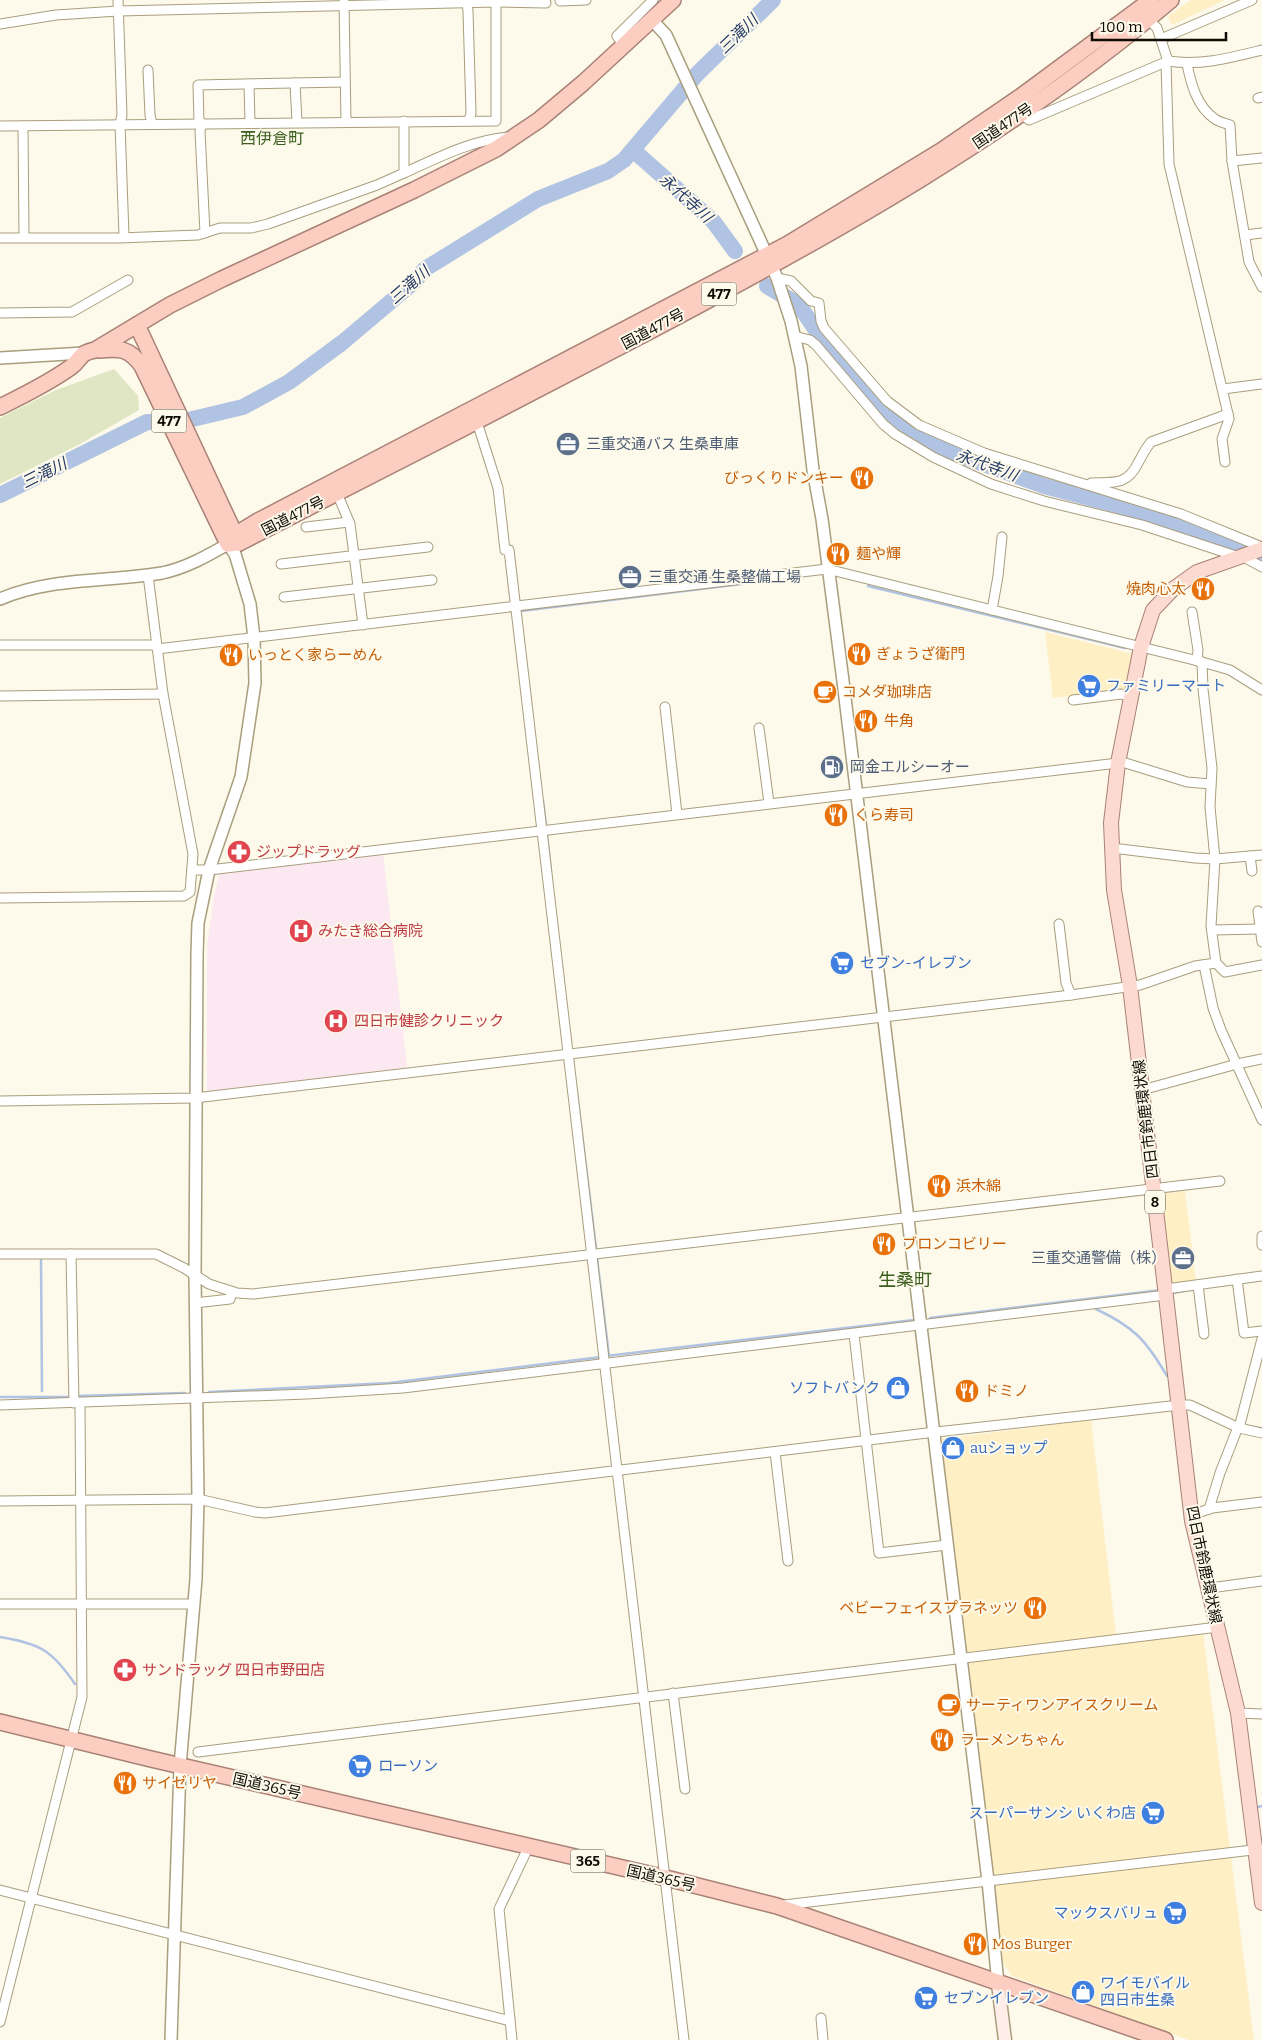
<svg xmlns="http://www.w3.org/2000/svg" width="1262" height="2040" font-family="Bitter,'Noto Sans JP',serif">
	<rect width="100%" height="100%" fill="#fdf9eb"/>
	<!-- built -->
	<g fill="#feefc5">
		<path d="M1191,0h34l-53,25 -4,-9z"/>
		<path d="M1045,632l88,22 -6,36 -74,8z"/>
		<path d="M1185,1191l11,90 -25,4 -11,-91z"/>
		<path d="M1091,1420l26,224 86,-11 51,407h-65l-177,-64 -9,-13 -62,-524z"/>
	</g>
	<!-- medical -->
	<path fill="#fce8f1" d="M383,853l24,214 -130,18 -70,7v-146l7,-50 6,-24z"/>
	<!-- green -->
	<path fill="#e0e6c3" d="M114,369l24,27 1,14 -59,34 -80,40v-66l56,-28z"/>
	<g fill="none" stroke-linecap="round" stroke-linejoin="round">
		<!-- stream -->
		<g stroke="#b0c3e3" stroke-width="2.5">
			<path d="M868,586l257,62"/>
			<path d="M520,614l1,-3 229,-28"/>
			<path d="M543,801l3,24"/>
			<path d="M547,835l4,36"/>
			<path d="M577,1093l19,155"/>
			<path d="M597,1258l12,98"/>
			<path d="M41,1259l1,132"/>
			<path d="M1173,1293l17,-3"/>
			<path d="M1096,1309c38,18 50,31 71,67"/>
			<path d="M930,1318l231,-28"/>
			<path d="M606,1356l308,-36"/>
			<path d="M209,1392l180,-9 212,-26"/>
			<path d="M76,1396l109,-3"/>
			<path d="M0,1397h71"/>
			<path d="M1199,1519l8,35"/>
			<path d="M0,1637c40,7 51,12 75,47"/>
			<path d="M1254,1808l8,-2"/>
		</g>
		<!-- river -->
		<g stroke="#b0c3e3" stroke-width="16">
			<path d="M633,150l80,71 22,30"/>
			<path d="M767,286l32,19 23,34 51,60 18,19 28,18 32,16 93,34 102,27 48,16 68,28"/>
			<path d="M0,495l147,-73 37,-1 59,-14 46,-25 54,-40 71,-60 11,-13 113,-70 70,-28 16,-11 73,-86 76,-74"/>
		</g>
		<!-- minor casing -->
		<g stroke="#a99e7d" stroke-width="11">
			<g id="minor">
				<path d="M118,0l4,115 -2,9 4,112"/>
				<path d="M496,0v2l50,1"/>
				<path d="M560,1l26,-1"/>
				<path d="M344,2l2,120"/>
				<path d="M467,3l1,8 3,102 -2,8"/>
				<path d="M1147,15l1,4 9,9 11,33"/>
				<path d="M0,24l56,-9 62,-4 378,-9v119l-496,5"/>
				<path d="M1161,39l91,-39"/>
				<path d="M623,45l-6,-9 36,-36"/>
				<path d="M1168,61c33,5 62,-3 94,-11"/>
				<path d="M1166,63l3,101 59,250 1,5 -7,20 3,23"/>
				<path d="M1187,64c4,20 10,43 28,55 4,3 10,4 15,6l2,36 17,101 13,25"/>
				<path d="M148,70l2,45 2,9"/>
				<path d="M295,83l2,39"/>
				<path d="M249,84l1,39"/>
				<path d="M1258,98l4,-1"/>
				<path d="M1022,114l7,6 139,-59"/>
				<path d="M199,123l-1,-38 147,-3"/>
				<path d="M202,123l-2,8 5,102"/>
				<path d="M23,126l1,111"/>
				<path d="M1232,161l30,-3"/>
				<path d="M404,173c33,-15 68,-33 104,-36"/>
				<path d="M1245,235l17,-2"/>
				<path d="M0,238h119l79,-3 22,-7h31l17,-4 109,-39 27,-12v-52"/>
				<path d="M777,278l14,3 20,20 8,2 2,18 3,7 63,73 32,24 65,28 197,61 81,33"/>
				<path d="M0,313l72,-1 56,-32"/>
				<path d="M794,336l16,4 6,5 67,79 12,10 38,23 58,27 53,17 98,24 97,32"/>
				<path d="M1223,389l39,-5"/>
				<path d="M477,422l21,66 7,62h4l175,1490"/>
				<path d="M1091,483c22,-1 36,3 47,-20 4,-7 7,-14 13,-21l77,-28"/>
				<path d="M337,493l13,31 13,101"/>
				<path d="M306,527l43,-5"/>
				<path d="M1242,556l20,11"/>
				<path d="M281,564l147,-17"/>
				<path d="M284,597l148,-17"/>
				<path d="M992,610l6,-34 4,-39"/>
				<path d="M1192,612l6,38 -1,11"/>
				<path d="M0,645h156"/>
				<path d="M157,649l670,-80 375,93 28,8 32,20"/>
				<path d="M1202,662l1,27 9,79 -2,39 5,52 -4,67 5,37 9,9 37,-7"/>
				<path d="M0,696l163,-2"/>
				<path d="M1073,700l48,-6 10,3"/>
				<path d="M665,707l12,107"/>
				<path d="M759,728l10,75"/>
				<path d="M1119,761l68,21 24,2"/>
				<path d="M1112,848l83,10 20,1 47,-4"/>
				<path d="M1250,856l2,15"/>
				<path d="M192,870h17l909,-107"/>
				<path d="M0,898l184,-2 6,-4 3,-38 -30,-160 -15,-119"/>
				<path d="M1258,911l4,31"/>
				<path d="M1059,924l7,59 5,12"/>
				<path d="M1212,930l48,-1"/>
				<path d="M1204,965l9,43 8,22 41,90"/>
				<path d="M1142,1090l95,-26 25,-5"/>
				<path d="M0,1101l195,-3 876,-103 69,-10 55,-19 21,-3"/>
				<path d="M1262,1236v9"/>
				<path d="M0,1254h156l28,14 25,16 28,9 16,1 967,-113"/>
				<path d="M71,1254l3,149"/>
				<path d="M1237,1279l7,54 18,-2"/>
				<path d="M1198,1285l6,49"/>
				<path d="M1166,1289l96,-13"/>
				<path d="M195,1303l35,-4 2,-7"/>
				<path d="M854,1334l25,219 68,-8"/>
				<path d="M0,1405l307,-11 96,-6 763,-93"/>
				<path d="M1239,1428l23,-89"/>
				<path d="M775,1452l13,109"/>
				<path d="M0,1501l198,-2 57,13 10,1 662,-80 253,-28h10l49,23 23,5"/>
				<path d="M1209,1509l11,-36 18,-46"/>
				<path d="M1192,1515l20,-7 50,-6"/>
				<path d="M1210,1588l52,-7"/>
				<path d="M0,1604h194"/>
				<path d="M673,1693l12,96"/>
				<path d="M1238,1713l24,1"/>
				<path d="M198,1752l1020,-125"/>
				<path d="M0,1890l510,131"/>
				<path d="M784,1905l477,-56"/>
				<path d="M821,2018l2,22"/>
				<path d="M0,2022l82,-325 -2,-294"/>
				<path d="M512,2040l-13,-131 29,-61"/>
			</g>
		</g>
		<!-- tertiary casing -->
		<g stroke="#a99e7d" stroke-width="14">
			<g id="tertiary">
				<path d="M652,20l14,15 94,205 17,38 14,43 10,45 12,104 9,49 21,162 145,1200 10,103"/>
				<path d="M0,358l84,-5"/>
				<path d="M0,599c51,-22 108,-17 162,-26 24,-5 45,-17 66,-29l7,10 15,50 4,34 1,45 -14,94 -32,93 -11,53 -1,32 -2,321 3,223 -2,80 -16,187 -9,274"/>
			</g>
		</g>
		<!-- secondary casing -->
		<g stroke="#a99e7d" stroke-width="15">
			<path id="secondary" d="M998,1984l7,56"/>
		</g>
		<!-- primary casing -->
		<g stroke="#a88275" stroke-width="16">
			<path id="primary" d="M1262,549l-65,23 -24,17 -20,21 -12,37 -23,116 -7,60 3,67 16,96 62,535 46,192 24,190"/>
		</g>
		<!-- trunk casing -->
		<g stroke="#a88275" stroke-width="18">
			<g id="trunk">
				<path d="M137,325l102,218"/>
				<path d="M99,350c21,-2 30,-2 43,16l86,178"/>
				<path d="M0,407c24,-12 49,-24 71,-40 12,-9 6,-13 24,-17l75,-45 52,-26 192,-89 82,-41 43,-29 44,-37 90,-83"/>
				<path d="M235,535l23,-14 530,-277 153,-93 79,-54 131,-97"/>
				<path d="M228,544l11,-1c138,-70 274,-140 411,-212 182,-96 363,-197 521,-331"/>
				<path d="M0,1722l151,37 515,119 111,28 388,134"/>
			</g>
		</g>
		<!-- minor -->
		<use href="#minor" stroke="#fff" stroke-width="9"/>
		<!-- tertiary -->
		<use href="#tertiary" stroke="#fff" stroke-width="11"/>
		<!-- secondary -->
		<use href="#secondary" stroke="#feede8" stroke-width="12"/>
		<!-- primary -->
		<use href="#primary" stroke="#fddad1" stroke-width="14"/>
		<!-- trunk -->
		<use href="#trunk" stroke="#fccec2" stroke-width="15"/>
	</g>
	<!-- icons -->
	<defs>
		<g id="office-disc" transform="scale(1.25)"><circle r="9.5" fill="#5c6f8a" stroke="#fdf9eb"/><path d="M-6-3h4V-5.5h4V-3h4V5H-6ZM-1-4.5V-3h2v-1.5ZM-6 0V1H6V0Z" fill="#fff"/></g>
		<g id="restaurant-disc" transform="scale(1.25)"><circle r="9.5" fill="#e8710a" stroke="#fdf9eb"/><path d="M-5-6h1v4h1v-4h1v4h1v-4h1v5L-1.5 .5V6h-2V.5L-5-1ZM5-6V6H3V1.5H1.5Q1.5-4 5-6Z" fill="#fff"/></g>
		<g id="supermarket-disc" transform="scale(1.25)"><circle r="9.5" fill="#3f7fe0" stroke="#fdf9eb"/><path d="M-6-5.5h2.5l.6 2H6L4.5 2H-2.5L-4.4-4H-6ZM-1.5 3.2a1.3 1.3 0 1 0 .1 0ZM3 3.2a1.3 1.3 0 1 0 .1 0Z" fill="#fff"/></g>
		<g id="cafe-disc" transform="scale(1.25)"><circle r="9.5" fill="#e8710a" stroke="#fdf9eb"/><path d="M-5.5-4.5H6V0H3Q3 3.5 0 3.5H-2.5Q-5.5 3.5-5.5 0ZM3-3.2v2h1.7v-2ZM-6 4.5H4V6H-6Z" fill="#fff"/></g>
		<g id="fuel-disc" transform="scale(1.25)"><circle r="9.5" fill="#5c6f8a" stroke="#fdf9eb"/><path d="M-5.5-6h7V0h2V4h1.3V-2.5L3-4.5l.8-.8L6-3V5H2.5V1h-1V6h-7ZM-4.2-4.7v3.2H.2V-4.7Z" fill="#fff"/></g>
		<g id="pharmacy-disc" transform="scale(1.25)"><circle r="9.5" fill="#e0444e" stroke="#fdf9eb"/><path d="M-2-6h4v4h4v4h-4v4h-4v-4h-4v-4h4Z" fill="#fff"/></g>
		<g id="hospital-disc" transform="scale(1.25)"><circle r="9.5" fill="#e0444e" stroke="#fdf9eb"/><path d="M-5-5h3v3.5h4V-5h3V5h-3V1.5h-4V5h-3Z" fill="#fff"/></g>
		<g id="shop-disc" transform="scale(1.25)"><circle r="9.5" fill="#3f7fe0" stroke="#fdf9eb"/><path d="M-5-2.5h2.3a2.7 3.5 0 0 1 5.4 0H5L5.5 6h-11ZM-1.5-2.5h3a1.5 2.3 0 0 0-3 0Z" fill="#fff"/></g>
	</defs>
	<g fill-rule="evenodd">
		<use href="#office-disc" x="568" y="444"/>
		<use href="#restaurant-disc" x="862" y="478"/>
		<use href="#restaurant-disc" x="838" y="554"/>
		<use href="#office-disc" x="630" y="577"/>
		<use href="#restaurant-disc" x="1203" y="589"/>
		<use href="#restaurant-disc" x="859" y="654"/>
		<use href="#restaurant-disc" x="231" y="655"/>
		<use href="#supermarket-disc" x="1089" y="686"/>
		<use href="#cafe-disc" x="825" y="692"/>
		<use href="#restaurant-disc" x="866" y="721"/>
		<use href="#fuel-disc" x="832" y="767"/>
		<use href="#restaurant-disc" x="836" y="815"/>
		<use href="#pharmacy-disc" x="239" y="852"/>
		<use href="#hospital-disc" x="301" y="931"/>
		<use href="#supermarket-disc" x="842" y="963"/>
		<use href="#hospital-disc" x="336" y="1021"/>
		<use href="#restaurant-disc" x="939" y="1186"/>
		<use href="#restaurant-disc" x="884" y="1244"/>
		<use href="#office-disc" x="1183" y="1258"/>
		<use href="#shop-disc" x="898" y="1388"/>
		<use href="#restaurant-disc" x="967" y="1391"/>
		<use href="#shop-disc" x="953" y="1448"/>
		<use href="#restaurant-disc" x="1035" y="1608"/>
		<use href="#pharmacy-disc" x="125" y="1670"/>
		<use href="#cafe-disc" x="949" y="1705"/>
		<use href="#restaurant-disc" x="942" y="1740"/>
		<use href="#supermarket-disc" x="360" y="1766"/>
		<use href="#restaurant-disc" x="125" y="1783"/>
		<use href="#supermarket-disc" x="1153" y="1813"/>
		<use href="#supermarket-disc" x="1175" y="1913"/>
		<use href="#restaurant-disc" x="975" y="1944"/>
		<use href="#shop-disc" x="1083" y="1992"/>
		<use href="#supermarket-disc" x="926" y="1998"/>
	</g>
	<g text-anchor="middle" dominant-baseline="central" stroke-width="4" stroke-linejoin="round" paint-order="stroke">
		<!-- shield labels -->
		<g fill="#fdf9eb" stroke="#565248" stroke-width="1">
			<rect x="701.5" y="282.5" width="35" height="23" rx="4"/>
			<rect x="151.5" y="409.5" width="35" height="23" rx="4"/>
			<rect x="1145" y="1190.5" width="20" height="23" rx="4"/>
			<rect x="570.5" y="1849.5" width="35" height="23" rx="4"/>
		</g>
		<g font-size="14" font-weight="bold" fill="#0f0b02">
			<text x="719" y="294">477</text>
			<text x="169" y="421">477</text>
			<text x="1155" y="1202">8</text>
			<text x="588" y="1861">365</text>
		</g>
		<!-- street labels -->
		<g font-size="15" fill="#0f0b02" stroke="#fdf9eb">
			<text transform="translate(1003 126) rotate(-34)">国道477号</text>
			<text transform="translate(653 329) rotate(-28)">国道477号</text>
			<text transform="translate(293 516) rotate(-27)">国道477号</text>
			<text transform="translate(1146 1119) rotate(-97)">四日市鈴鹿環状線</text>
			<text transform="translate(1204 1565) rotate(78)">四日市鈴鹿環状線</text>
			<text transform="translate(267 1786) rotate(13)">国道365号</text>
			<text transform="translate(661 1878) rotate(13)">国道365号</text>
		</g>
		<!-- service labels -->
		<g font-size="15" fill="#4e5e75" stroke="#fdf9eb" text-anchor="start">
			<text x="586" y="444">三重交通バス 生桑車庫</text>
			<text x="648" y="577">三重交通 生桑整備工場</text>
			<text x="850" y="767">岡金エルシーオー</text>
			<text x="1166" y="1258" text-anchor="end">三重交通警備（株）</text>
		</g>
		<!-- food labels -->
		<g font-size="15" fill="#c56008" stroke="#fdf9eb" text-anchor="start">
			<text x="844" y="478" text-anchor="end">びっくりドンキー</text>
			<text x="856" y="554">麺や輝</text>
			<text x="1186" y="589" text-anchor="end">焼肉心太</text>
			<text x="876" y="654">ぎょうざ衛門</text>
			<text x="248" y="655">いっとく家らーめん</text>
			<text x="842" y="692">コメダ珈琲店</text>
			<text x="884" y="721">牛角</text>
			<text x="854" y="815">くら寿司</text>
			<text x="956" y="1186">浜木綿</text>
			<text x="902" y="1244">ブロンコビリー</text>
			<text x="984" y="1391">ドミノ</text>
			<text x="1018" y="1608" text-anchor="end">ベビーフェイスプラネッツ</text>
			<text x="966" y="1705">サーティワンアイスクリーム</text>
			<text x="960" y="1740">ラーメンちゃん</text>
			<text x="142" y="1783">サイゼリヤ</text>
			<text x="992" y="1944">Mos Burger</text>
		</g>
		<!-- shop labels -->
		<g font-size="15" fill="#366cbe" stroke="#fdf9eb" text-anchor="start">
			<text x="1106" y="686">ファミリーマート</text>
			<text x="860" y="963">セブン-イレブン</text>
			<text x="880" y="1388" text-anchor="end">ソフトバンク</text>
			<text x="970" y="1448">auショップ</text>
			<text x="378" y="1766">ローソン</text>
			<text x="1136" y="1813" text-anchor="end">スーパーサンシ いくわ店</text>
			<text x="1158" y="1913" text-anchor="end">マックスバリュ</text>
			<text x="1100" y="1983">ワイモバイル<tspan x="1100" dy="17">四日市生桑</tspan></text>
			<text x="944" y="1998">セブンイレブン</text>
		</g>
		<!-- health labels -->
		<g font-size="15" fill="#be3a42" stroke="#fdf9eb" text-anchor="start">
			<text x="256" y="852">ジップドラッグ</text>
			<text x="318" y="931">みたき総合病院</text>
			<text x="354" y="1021">四日市健診クリニック</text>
			<text x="142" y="1670">サンドラッグ 四日市野田店</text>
		</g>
		<!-- water labels -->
		<g font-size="16" font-style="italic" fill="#253c68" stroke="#fdf9eb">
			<text transform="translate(738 34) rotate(-44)">三滝川</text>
			<text transform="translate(686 198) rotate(42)">永代寺川</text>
			<text transform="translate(409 285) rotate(-41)">三滝川</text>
			<text transform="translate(987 465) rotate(20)">永代寺川</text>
			<text transform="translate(44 473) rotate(-26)">三滝川</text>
		</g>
		<!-- neighbourhood labels -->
		<g font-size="16" fill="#3c5f1f" stroke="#fdf9eb">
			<text x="272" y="138">西伊倉町</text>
		</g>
		<!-- quarter labels -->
		<g font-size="18" fill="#3c5f1f" stroke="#fdf9eb">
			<text x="905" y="1280">生桑町</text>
		</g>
	</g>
	<!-- scale -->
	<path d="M1092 32v8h134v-8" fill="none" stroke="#0f0b02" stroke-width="2.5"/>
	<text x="1100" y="32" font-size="15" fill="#0f0b02" stroke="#fdf9eb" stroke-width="4" paint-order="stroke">100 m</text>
</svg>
